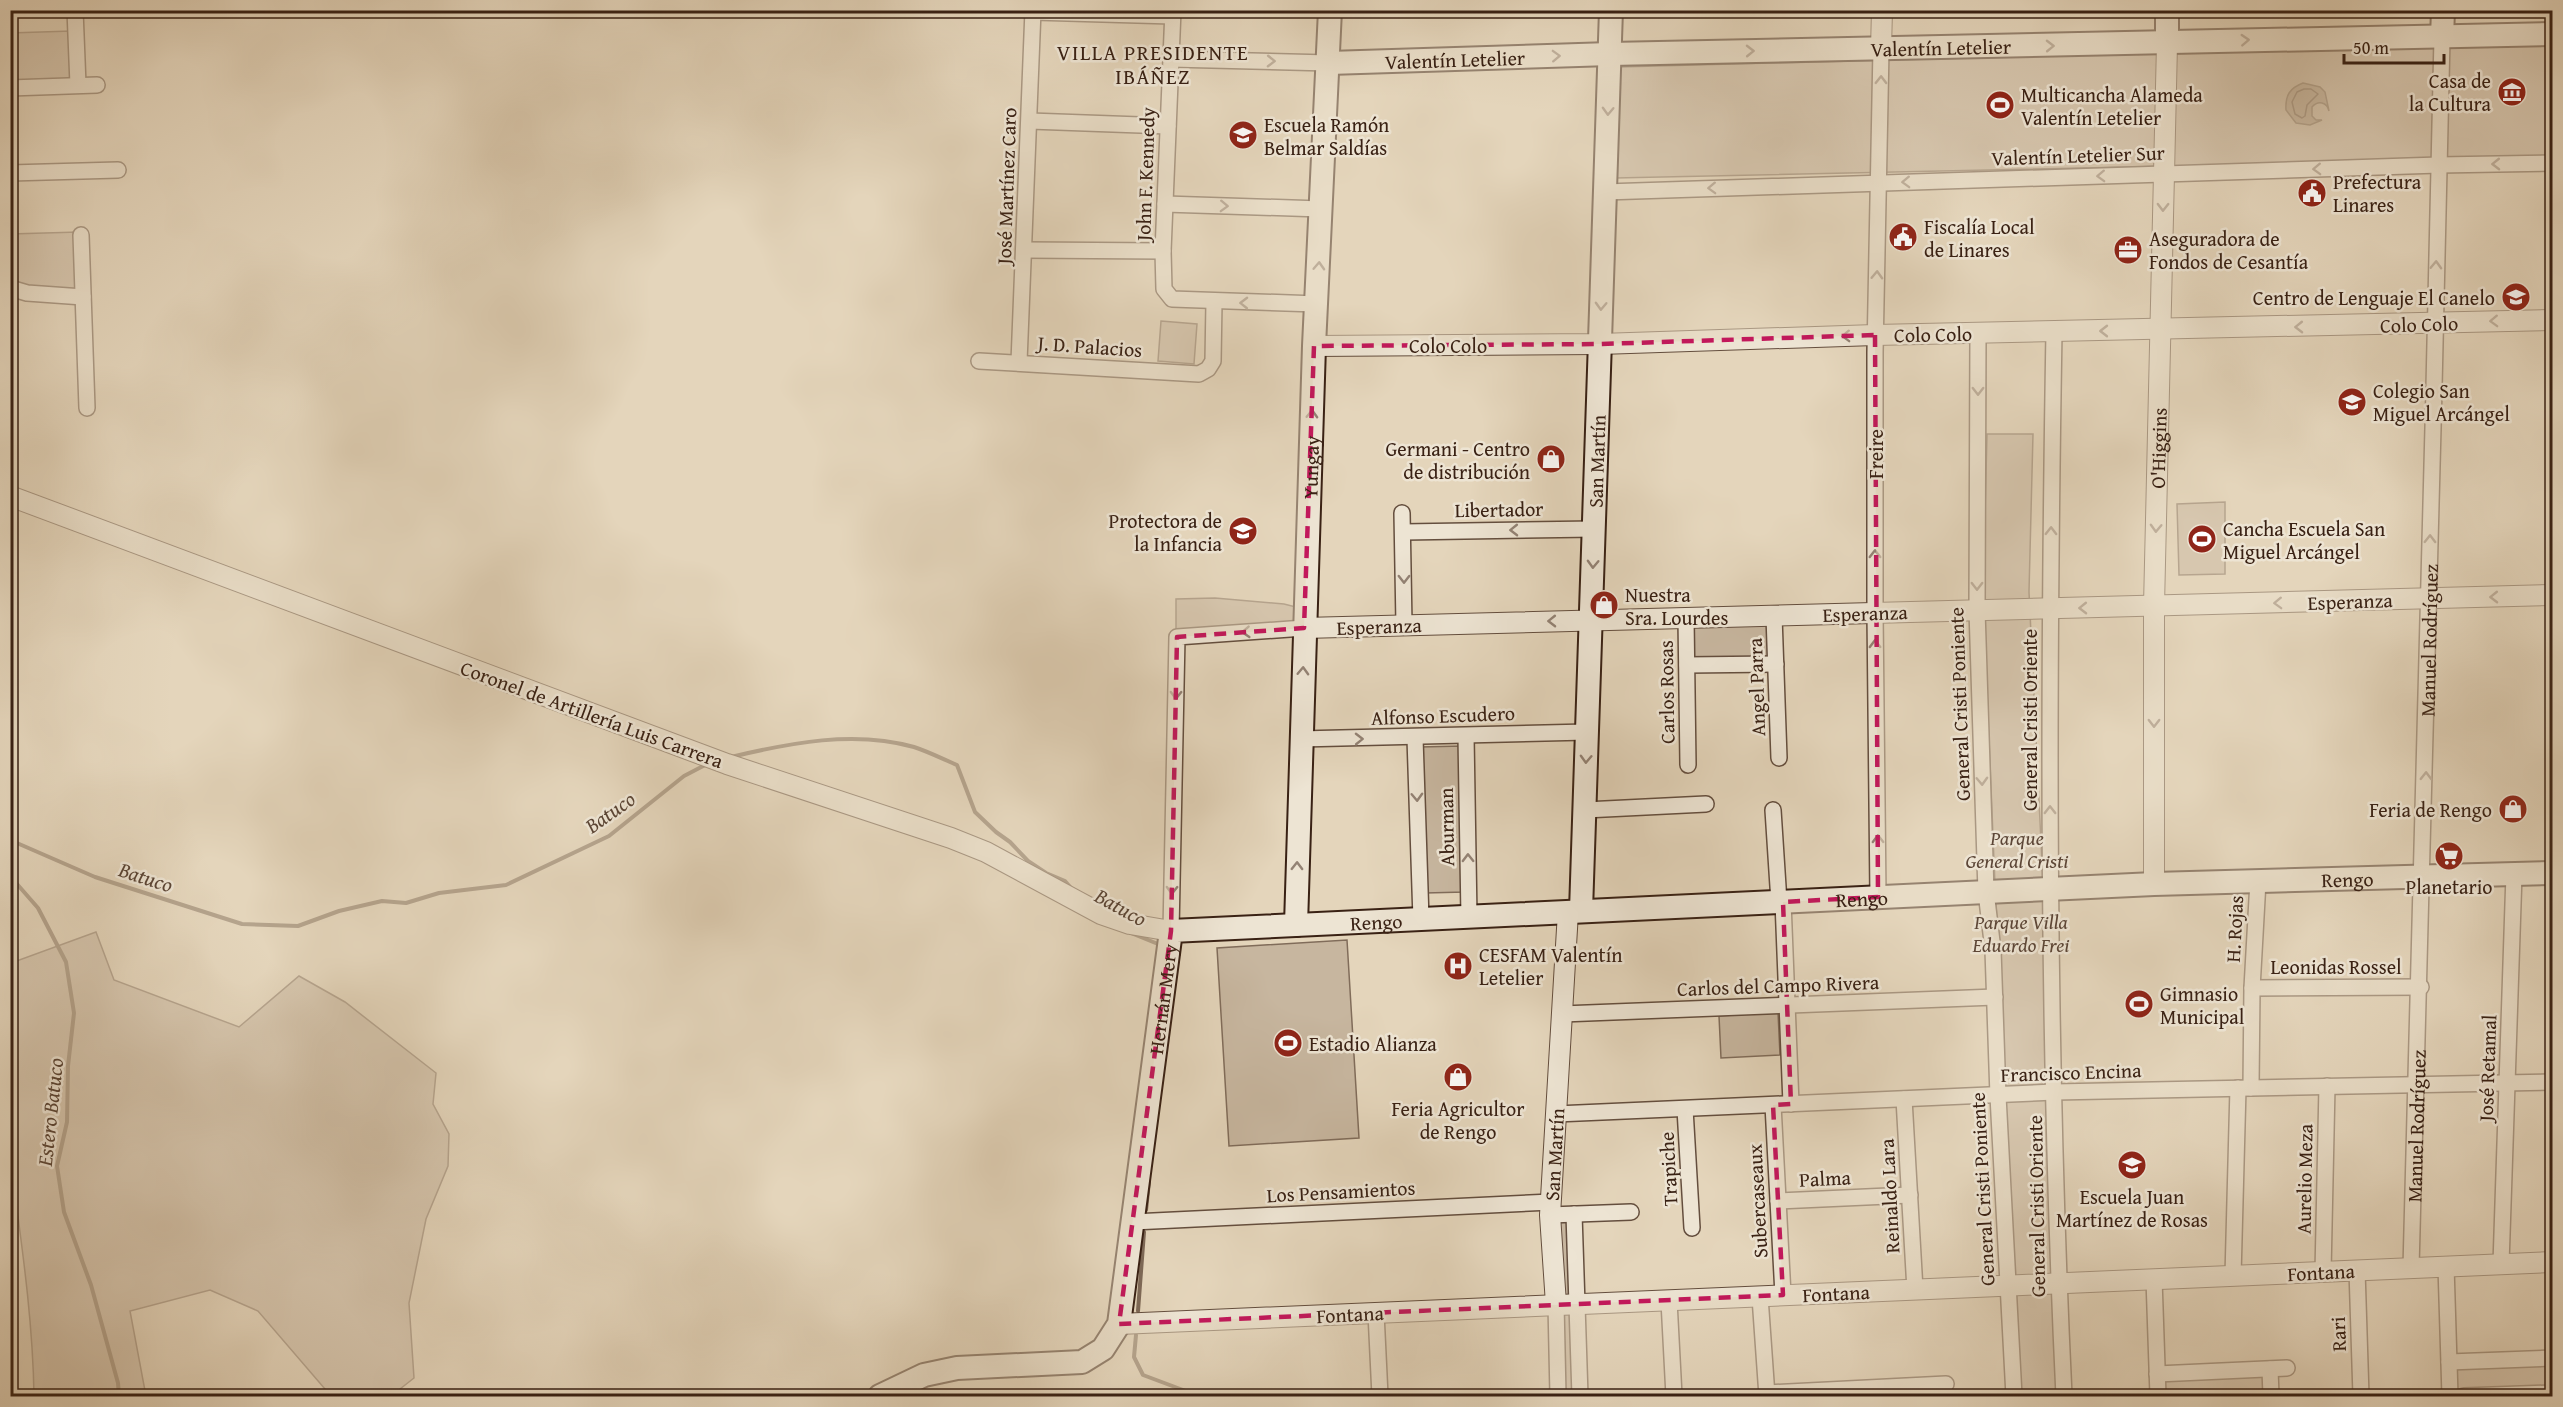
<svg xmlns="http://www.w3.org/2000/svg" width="2563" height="1407" font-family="'Gentium Book Plus',serif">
	<rect width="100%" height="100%" fill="#e4d5bb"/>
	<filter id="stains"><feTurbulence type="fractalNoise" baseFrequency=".00333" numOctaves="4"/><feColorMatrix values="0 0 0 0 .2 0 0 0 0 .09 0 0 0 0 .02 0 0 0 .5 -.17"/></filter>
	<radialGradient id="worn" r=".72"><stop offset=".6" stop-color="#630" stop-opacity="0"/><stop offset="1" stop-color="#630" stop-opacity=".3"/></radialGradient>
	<!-- green -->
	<g fill="#c7b69f" stroke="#806c5a" stroke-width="1.5">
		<path d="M71,31l4,50 -64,2 -1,-50z"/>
		<path d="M2552,43v115l-937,20 4,-111z"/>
		<path d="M79,232l1,62 -47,-3 -23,-10v-47z"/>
		<path d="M1161,321l36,3 -3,40 -36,-3z"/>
		<path d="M1987,434h46l-4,158 14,292h-48l-12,-290z"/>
		<path d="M2225,502v72l-46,1 -2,-71z"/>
		<path d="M1215,598l69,6 16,4v17l-124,9v-35z"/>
		<path d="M1773,618l-1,44 -82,1 -1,-42z"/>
		<path d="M1463,746l2,146 -40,1 -6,-146z"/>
		<path d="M2043,899l14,497h-38l-23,-495z"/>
		<path d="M96,932l18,48 125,47 60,-51 46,26 91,71 -3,31 16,30 -1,32 -22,53 -17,84 5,75 -23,18h-60l-73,-85 -48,-21 -80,21 16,85h-112c-1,-68 -10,-135 -19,-202l-4,-12v-219z"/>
		<path d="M1347,940l12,198 -130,8 -12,-198z"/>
		<path d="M1778,1012l2,43 -59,3 -2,-42z"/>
		<path d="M1555,1219h15l6,177h-13z"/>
		<path d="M2552,1362v26l-99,3v-24z"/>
		<path d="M2266,1374v22h-103v-18z"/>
	</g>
	<!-- water -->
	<path fill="#aa9882" stroke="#7d6856" stroke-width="1.5" d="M2303,83l17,4 5,5 4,19c-2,-9 -11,-11 -17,-4v9l4,4h6l-12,5 -14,-2 -10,-13c-1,-15 4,-22 17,-27z"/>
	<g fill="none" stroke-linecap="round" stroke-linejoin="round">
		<!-- shore -->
		<path stroke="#725c4b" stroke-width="1.5" d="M2304,89h7l7,5 -11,11 -2,11 -3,2 -7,-4 -3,-12 5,-10z"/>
		<!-- stream -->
		<g stroke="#7d6856" stroke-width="4">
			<path d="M731,757c59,-14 123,-27 183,-10 15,5 29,12 43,18l18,47 21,20 14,10 18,19 18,12 19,8 6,7"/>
			<path d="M10,840l85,37 147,47 56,2 41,-15 43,-10 24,2 33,-10 67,-8 103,-49 75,-60 23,-12"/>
			<path d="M10,876l28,32 28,54 8,51 -6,53 -1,56 -10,44 7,46 27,73 27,98 1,13"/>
			<path d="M1131,933l27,11"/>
			<path d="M1146,1210l3,-29"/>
			<path d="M1138,1311l6,-79"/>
			<path d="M1136,1335l-2,22 9,18 56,21"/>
		</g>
		<!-- minor casing -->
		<g stroke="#644e3e" stroke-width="18">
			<g id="minor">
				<path d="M75,10l3,75"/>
				<path d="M1173,10l-10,241 1,38 8,10 145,5"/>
				<path d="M1033,12l139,4"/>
				<path d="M1171,59l158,4"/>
				<path d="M10,88l87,-3"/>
				<path d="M1030,121l138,5"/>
				<path d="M10,173l108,-3"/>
				<path d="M1605,192l834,-27 113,-2"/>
				<path d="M1165,204l156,5"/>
				<path d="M81,235l6,173"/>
				<path d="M1025,250l138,1"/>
				<path d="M10,288l17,5 56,4"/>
				<path d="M2054,331c-6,355 -7,711 10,1065"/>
				<path d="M1978,333l-1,277 9,282 7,58 5,146 16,300"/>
				<path d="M979,361l220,13 9,-5 5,-8 1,-59"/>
				<path d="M1019,362l14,-352"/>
				<path d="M1402,513l2,112"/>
				<path d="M1404,532l190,-3"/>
				<path d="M1774,616l5,142"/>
				<path d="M1686,618l2,147"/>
				<path d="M1687,665l89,-1"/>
				<path d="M1466,736l3,181"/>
				<path d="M1415,738l6,181"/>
				<path d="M1300,739l287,-7"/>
				<path d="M1585,810l121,-6"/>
				<path d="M1773,810l6,92"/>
				<path d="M1878,897l-3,-284v-261l6,-303"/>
				<path d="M1783,902l8,202"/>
				<path d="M1171,931l6,-294 127,-9"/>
				<path d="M2252,988l169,-1"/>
				<path d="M1562,1014l433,-17"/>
				<path d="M2251,1088l1,-100 6,-107"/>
				<path d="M1904,1099l11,191"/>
				<path d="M1773,1105l10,190"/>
				<path d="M1685,1109l7,119"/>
				<path d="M1556,1114l499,-22 497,-10"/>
				<path d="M1778,1201l132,-6"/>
				<path d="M1574,1214l6,182"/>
				<path d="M1550,1215l81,-3"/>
				<path d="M1133,1222l418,-20"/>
				<path d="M2501,1264l13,-390"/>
				<path d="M2446,1266l4,130"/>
				<path id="s1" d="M2411,1268c14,-410 21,-820 31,-1230"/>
				<path d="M2357,1270l4,126"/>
				<path d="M2323,1272l4,-186"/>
				<path d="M2233,1276l5,-188"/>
				<path d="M2154,1279l4,117"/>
				<path d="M1760,1297l7,99"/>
				<path d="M1669,1301l5,95"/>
				<path d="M1556,1304l2,92"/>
				<path d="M1376,1313l4,83"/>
				<path d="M2449,1362l103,-4"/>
				<path d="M2270,1369l1,27"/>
				<path d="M2157,1374l130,-6"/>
				<path d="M1767,1393l179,-9"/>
				<path d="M2464,1396l88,-3"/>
			</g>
		</g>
		<!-- tertiary casing -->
		<g stroke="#644e3e" stroke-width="22">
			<g id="tertiary">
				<path d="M1881,49l1,-39"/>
				<path d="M1314,346l286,-2 275,-9 677,-15"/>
				<path d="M10,496l717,268 224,74 35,14 115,62 29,10 41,7"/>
				<path d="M1304,628l1248,-33"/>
				<path id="s2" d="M2154,884v-278l13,-562"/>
				<path id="s3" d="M1556,1304l-6,-89 18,-303"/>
				<path d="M1119,1324l1433,-62"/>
			</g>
		</g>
		<!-- secondary casing -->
		<g stroke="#392114" stroke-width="26">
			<g id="secondary">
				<path d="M2442,38l1,-28"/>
				<path d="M2167,44v-34"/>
				<path id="s4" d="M1329,63l281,-9 942,-20"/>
				<path id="s5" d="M1581,911l30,-901"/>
				<path id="s6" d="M1296,925l18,-579 16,-336"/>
				<path id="s7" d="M880,1396l44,-21 33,-7 125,-6 21,-13 16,-25 52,-393 983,-47 398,-11"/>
			</g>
		</g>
		<!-- minor -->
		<use href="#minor" stroke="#ede4d3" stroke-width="15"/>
		<!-- tertiary -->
		<use href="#tertiary" stroke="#ede4d3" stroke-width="20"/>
		<!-- secondary -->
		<use href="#secondary" stroke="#ede4d3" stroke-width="22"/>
	</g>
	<!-- one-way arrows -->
	<defs><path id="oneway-chevron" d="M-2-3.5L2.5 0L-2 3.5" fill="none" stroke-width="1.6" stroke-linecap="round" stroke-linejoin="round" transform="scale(1.5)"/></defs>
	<g stroke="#938274">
		<use href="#oneway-chevron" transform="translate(2245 40) rotate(-3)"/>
		<use href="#oneway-chevron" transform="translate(2050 46) rotate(-1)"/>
		<use href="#oneway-chevron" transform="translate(1750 51) rotate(-1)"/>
		<use href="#oneway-chevron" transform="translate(1556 56) rotate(-2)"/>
		<use href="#oneway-chevron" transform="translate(1271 61) rotate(1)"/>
		<use href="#oneway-chevron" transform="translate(1881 80) rotate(-89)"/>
		<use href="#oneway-chevron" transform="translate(1608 111) rotate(92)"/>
		<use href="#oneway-chevron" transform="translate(2496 164) rotate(179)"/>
		<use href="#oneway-chevron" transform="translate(2317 169) rotate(178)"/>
		<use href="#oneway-chevron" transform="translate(2101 176) rotate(178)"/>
		<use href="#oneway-chevron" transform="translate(1906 182) rotate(178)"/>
		<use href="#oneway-chevron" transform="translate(1712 188) rotate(178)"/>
		<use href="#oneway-chevron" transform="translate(1224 206) rotate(2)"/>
		<use href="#oneway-chevron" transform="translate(2163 207) rotate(91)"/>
		<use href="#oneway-chevron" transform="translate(2436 265) rotate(-88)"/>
		<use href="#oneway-chevron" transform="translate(1319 266) rotate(-87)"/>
		<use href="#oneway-chevron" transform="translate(1877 275) rotate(-88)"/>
		<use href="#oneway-chevron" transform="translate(1244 303) rotate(-179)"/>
		<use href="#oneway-chevron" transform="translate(1601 306) rotate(92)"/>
		<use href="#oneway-chevron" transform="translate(2494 321) rotate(178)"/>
		<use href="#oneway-chevron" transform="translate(2299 327) rotate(179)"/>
		<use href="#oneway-chevron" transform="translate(2104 331) rotate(180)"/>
		<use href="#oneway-chevron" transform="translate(1846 336) rotate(178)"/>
		<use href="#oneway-chevron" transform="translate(1978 391) rotate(90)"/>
		<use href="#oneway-chevron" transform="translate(1312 414) rotate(-88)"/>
		<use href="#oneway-chevron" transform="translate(2156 528) rotate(92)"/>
		<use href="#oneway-chevron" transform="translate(1514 530) rotate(179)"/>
		<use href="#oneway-chevron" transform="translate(2051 531) rotate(-89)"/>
		<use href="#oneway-chevron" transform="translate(2430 539) rotate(-89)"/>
		<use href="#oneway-chevron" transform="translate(1875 554) rotate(-90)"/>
		<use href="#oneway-chevron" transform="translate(1593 564) rotate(92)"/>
		<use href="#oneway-chevron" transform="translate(1404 579) rotate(90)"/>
		<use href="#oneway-chevron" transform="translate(1977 586) rotate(90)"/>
		<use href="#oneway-chevron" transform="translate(2494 597) rotate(179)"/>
		<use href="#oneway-chevron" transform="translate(2278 603) rotate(178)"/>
		<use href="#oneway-chevron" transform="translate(2083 608) rotate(179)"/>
		<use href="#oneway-chevron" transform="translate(1552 621) rotate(179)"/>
		<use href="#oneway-chevron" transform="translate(1246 632) rotate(176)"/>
		<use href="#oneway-chevron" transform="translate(1875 644) rotate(-91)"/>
		<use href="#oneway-chevron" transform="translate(1303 671) rotate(-88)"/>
		<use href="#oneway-chevron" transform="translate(1176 695) rotate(91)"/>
		<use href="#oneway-chevron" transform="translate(2154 723) rotate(90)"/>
		<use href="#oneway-chevron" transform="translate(1359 739) rotate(-1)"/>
		<use href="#oneway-chevron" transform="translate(1586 759) rotate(92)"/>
		<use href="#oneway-chevron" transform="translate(2426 776) rotate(-89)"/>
		<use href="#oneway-chevron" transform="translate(1982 781) rotate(88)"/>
		<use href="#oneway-chevron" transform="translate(1417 797) rotate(88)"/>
		<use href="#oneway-chevron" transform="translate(2050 810) rotate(-90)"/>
		<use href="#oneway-chevron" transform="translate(1878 839) rotate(-91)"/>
		<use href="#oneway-chevron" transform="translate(1468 858) rotate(-91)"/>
		<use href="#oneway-chevron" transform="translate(1297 866) rotate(-89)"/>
		<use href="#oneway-chevron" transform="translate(1172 890) rotate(91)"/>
	</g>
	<!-- marked area -->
	<path d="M0 0H2563V1407H0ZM1875,335l3,562 -95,5 8,202 -18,1 10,190 -664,29 52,-393 6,-294 127,-9 10,-282 286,-2z" fill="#e4d5bb" fill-opacity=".55" fill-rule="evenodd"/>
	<path fill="none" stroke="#c2185b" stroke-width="4.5" stroke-dasharray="12 8" stroke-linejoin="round" d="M1875,335l3,562 -95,5 8,202 -18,1 10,190 -664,29 52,-393 6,-294 127,-9 10,-282 286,-2z"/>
	<!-- icons -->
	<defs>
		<g id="museum-disc" transform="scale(1.5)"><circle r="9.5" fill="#8f2418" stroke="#ede4d3"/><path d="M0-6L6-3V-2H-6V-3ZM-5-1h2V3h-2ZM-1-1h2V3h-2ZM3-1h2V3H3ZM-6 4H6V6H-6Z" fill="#fff"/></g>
		<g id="stadium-disc" transform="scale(1.5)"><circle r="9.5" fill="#8f2418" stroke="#ede4d3"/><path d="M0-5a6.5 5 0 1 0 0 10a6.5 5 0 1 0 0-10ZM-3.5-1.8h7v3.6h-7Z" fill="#fff"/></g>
		<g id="school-disc" transform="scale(1.5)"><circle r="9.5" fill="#8f2418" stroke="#ede4d3"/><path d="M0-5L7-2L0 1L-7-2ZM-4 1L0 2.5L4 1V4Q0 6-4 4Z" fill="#fff"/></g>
		<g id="civic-disc" transform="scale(1.5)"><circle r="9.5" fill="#8f2418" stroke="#ede4d3"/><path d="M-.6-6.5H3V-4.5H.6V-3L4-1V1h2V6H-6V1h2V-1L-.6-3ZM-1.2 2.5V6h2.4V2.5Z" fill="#fff"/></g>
		<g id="office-disc" transform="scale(1.5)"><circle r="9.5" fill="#8f2418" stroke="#ede4d3"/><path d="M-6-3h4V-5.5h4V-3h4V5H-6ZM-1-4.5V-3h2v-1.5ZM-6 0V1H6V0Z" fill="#fff"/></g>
		<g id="shop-disc" transform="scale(1.5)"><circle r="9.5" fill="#8f2418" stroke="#ede4d3"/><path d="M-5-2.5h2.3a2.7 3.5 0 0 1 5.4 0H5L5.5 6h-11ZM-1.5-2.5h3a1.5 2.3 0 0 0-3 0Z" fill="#fff"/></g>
		<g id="supermarket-disc" transform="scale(1.5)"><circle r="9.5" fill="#8f2418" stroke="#ede4d3"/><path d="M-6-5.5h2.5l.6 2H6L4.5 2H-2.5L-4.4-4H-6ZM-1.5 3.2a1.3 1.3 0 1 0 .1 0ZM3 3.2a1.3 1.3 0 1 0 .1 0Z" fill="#fff"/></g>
		<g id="hospital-disc" transform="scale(1.5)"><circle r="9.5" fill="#8f2418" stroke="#ede4d3"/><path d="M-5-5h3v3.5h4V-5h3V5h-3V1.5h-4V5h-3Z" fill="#fff"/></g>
	</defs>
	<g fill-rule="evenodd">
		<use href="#museum-disc" x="2512" y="92"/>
		<use href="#stadium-disc" x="2000" y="105"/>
		<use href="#school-disc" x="1243" y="135"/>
		<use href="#civic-disc" x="2312" y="193"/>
		<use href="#civic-disc" x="1903" y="237"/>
		<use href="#office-disc" x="2128" y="250"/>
		<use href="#school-disc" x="2516" y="297"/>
		<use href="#school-disc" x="2352" y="402"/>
		<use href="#shop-disc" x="1551" y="459"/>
		<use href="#school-disc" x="1243" y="531"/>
		<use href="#stadium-disc" x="2202" y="539"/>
		<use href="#shop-disc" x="1604" y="605"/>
		<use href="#shop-disc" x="2513" y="809"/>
		<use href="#supermarket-disc" x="2449" y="856"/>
		<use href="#hospital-disc" x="1458" y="966"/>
		<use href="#stadium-disc" x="2139" y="1004"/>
		<use href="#stadium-disc" x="1288" y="1043"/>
		<use href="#shop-disc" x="1458" y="1077"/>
		<use href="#school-disc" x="2132" y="1165"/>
	</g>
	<g text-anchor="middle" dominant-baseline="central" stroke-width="5" stroke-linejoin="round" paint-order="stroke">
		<!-- street labels -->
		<g font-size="20" fill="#392114" stroke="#ede4d3">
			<text stroke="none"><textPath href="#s4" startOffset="612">Valentín Letelier</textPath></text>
			<text stroke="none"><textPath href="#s4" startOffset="126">Valentín Letelier</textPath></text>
			<text transform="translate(2078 155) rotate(-2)">Valentín Letelier Sur</text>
			<text transform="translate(1145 174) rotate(-88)">John F. Kennedy</text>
			<text transform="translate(1006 186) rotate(-88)">José Martínez Caro</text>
			<text transform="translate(2419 324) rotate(-2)">Colo Colo</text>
			<text transform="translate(1933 334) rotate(-1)">Colo Colo</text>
			<text x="1448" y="345">Colo Colo</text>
			<text transform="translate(1090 346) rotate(4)">J. D. Palacios</text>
			<text stroke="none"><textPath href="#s2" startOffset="436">O'Higgins</textPath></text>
			<text transform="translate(1875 454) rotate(-90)">Freire</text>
			<text stroke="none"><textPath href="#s5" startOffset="450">San Martín</textPath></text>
			<text stroke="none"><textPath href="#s6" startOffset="458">Yungay</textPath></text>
			<text transform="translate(1499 509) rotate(-1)">Libertador</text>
			<text transform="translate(2350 601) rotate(-2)">Esperanza</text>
			<text transform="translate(1865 613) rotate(-2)">Esperanza</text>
			<text transform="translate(1379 626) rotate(-2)">Esperanza</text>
			<text stroke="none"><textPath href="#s1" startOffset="628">Manuel Rodríguez</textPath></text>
			<text transform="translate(1756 687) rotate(-92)">Angel Parra</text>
			<text transform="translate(1666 692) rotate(-91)">Carlos Rosas</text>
			<text transform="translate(1959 704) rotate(-92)">General Cristi Poniente</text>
			<text transform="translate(592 714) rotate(20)">Coronel de Artillería Luis Carrera</text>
			<text transform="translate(1443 715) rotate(-2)">Alfonso Escudero</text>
			<text transform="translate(2029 720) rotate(-90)">General Cristi Oriente</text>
			<text transform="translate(1446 827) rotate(-91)">Aburman</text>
			<text stroke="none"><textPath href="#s7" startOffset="1836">Rengo</textPath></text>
			<text stroke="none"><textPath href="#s7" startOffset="1350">Rengo</textPath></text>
			<text stroke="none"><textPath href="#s7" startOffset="864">Rengo</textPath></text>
			<text transform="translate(2234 929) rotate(-87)">H. Rojas</text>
			<text x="2336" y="966">Leonidas Rossel</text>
			<text transform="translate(1778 985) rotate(-2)">Carlos del Campo Rivera</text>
			<text stroke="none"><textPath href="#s7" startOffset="590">Hernán Mery</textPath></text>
			<text transform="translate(2487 1068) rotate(-88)">José Retamal</text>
			<text transform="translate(2071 1072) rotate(-2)">Francisco Encina</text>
			<text stroke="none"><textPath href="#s1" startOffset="142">Manuel Rodríguez</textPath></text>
			<text stroke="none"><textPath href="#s3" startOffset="150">San Martín</textPath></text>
			<text transform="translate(1668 1169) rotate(-93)">Trapiche</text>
			<text transform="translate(1825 1178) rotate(-3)">Palma</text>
			<text transform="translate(2304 1179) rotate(-89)">Aurelio Meza</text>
			<text transform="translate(1982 1189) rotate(-93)">General Cristi Poniente</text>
			<text transform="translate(1341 1191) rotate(-3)">Los Pensamientos</text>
			<text transform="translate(1889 1196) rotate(-93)">Reinaldo Lara</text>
			<text transform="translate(1757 1201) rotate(-93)">Subercaseaux</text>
			<text transform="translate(2036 1206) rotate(-91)">General Cristi Oriente</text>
			<text transform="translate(2321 1272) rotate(-3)">Fontana</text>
			<text transform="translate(1836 1293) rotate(-3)">Fontana</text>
			<text transform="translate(1350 1314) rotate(-3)">Fontana</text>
			<text transform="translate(2338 1334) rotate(-92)">Rari</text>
		</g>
		<!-- poi labels -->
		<g font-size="20" fill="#392114" stroke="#ede4d3" text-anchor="start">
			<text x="2491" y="80" text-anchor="end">Casa de<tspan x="2491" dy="23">la Cultura</tspan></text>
			<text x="2021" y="94">Multicancha Alameda<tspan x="2021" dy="23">Valentín Letelier</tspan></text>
			<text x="1264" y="124">Escuela Ramón<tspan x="1264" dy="23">Belmar Saldías</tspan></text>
			<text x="2333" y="181">Prefectura<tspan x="2333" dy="23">Linares</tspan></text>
			<text x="1924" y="226">Fiscalía Local<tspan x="1924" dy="23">de Linares</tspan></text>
			<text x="2149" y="238">Aseguradora de<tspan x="2149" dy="23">Fondos de Cesantía</tspan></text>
			<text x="2495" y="297" text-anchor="end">Centro de Lenguaje El Canelo</text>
			<text x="2373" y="390">Colegio San<tspan x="2373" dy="23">Miguel Arcángel</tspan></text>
			<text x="1530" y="448" text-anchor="end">Germani - Centro<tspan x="1530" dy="23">de distribución</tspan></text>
			<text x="1222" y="520" text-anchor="end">Protectora de<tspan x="1222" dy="23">la Infancia</tspan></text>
			<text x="2223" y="528">Cancha Escuela San<tspan x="2223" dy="23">Miguel Arcángel</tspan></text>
			<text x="1625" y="594">Nuestra<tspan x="1625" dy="23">Sra. Lourdes</tspan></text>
			<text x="2492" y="809" text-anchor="end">Feria de Rengo</text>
			<text x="2449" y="886" text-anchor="middle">Planetario</text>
			<text x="1479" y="954">CESFAM Valentín<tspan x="1479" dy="23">Letelier</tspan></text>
			<text x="2160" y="993">Gimnasio<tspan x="2160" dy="23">Municipal</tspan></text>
			<text x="1309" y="1043">Estadio Alianza</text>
			<text x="1458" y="1108" text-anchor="middle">Feria Agricultor<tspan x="1458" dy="23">de Rengo</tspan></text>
			<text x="2132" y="1196" text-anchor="middle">Escuela Juan<tspan x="2132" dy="23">Martínez de Rosas</tspan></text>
		</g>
		<!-- park labels -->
		<g font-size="20" font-style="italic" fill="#5c4637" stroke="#ede4d3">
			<text x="2017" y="837">Parque<tspan x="2017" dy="23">General Cristi</tspan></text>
			<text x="2021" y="921">Parque Villa<tspan x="2021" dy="23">Eduardo Frei</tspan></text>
		</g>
		<!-- neighbourhood labels -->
		<g font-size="21" letter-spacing="1.5" fill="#392114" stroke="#ede4d3">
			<text x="1153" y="52">VILLA PRESIDENTE<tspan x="1153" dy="24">IBÁÑEZ</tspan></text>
		</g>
		<!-- water labels -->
		<g font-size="21" font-style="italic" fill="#5b4535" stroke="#ede4d3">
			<text transform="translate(610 812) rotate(-35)">Batuco</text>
			<text transform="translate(146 877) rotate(18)">Batuco</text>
			<text transform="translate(1121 907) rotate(29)">Batuco</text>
			<text transform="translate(50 1112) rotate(-84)">Estero Batuco</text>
		</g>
	</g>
	<!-- margin -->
	<rect width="2563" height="1407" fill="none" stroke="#e4d5bb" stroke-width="36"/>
	<rect x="12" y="12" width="2539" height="1383" fill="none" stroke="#392114" stroke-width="3"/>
	<rect x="18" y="18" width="2527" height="1371" fill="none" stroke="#392114" stroke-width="1.5"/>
	<!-- scale -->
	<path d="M2344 54v9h100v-9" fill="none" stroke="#392114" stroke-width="3"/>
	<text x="2353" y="54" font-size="18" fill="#392114" stroke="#ede4d3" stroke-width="4.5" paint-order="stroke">50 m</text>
	<rect width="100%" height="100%" filter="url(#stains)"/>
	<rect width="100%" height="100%" fill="url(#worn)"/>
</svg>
